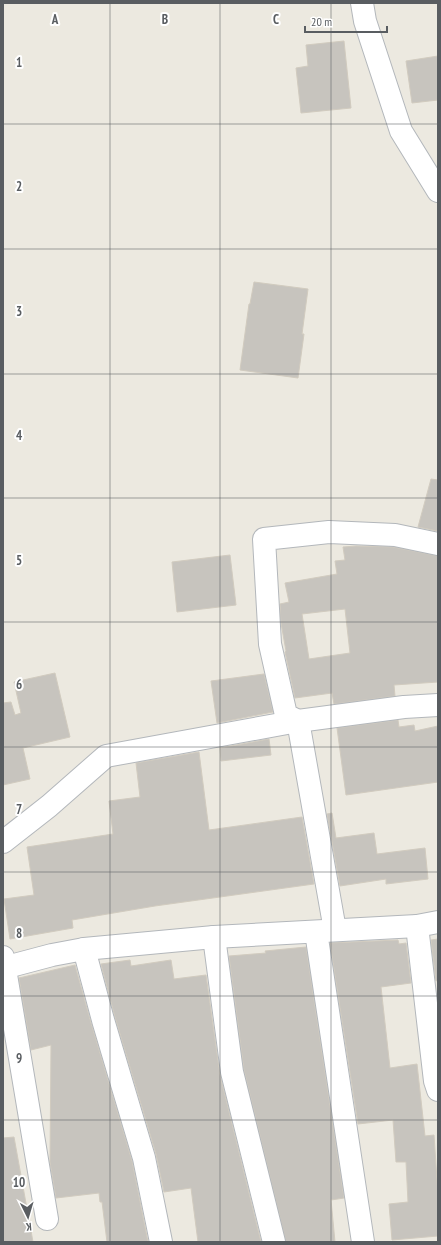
<svg xmlns="http://www.w3.org/2000/svg" width="441" height="1245" font-family="'PT Sans Narrow',sans-serif">
	<rect width="100%" height="100%" fill="#ece9e0"/>
	<!-- building -->
	<g fill="#c7c4be" stroke="#d1cbbf" fill-rule="evenodd">
		<path d="M344,41l7,67 -50,5 -5,-45 12,-2 -2,-21z"/>
		<path d="M438,56v44l-26,3 -6,-42z"/>
		<path d="M254,282l54,7 -6,45h2l-6,44 -58,-8 9,-66h1z"/>
		<path d="M431,479l7,1v51l-20,-4z"/>
		<path d="M356,546l37,1 45,9v126l-44,3 1,11 -61,8 -2,-11 -37,5 -10,-46 1,-1 -5,-28 -1,-19 9,-2 -4,-19 52,-9 -2,-13 10,-1 -2,-13zM345,609l5,44 -41,6 -7,-45z"/>
		<path d="M230,555l6,50 -59,7 -5,-50z"/>
		<path d="M55,673l15,64 -47,11 7,31 -27,6v-82l8,-1 4,13 6,-2 -7,-31z"/>
		<path d="M264,674l9,38 -56,11 -6,-42z"/>
		<path d="M398,720l1,7 15,-2 1,6 23,-5v56l-92,13 -9,-67z"/>
		<path d="M269,739l2,16 -50,6 -1,-13z"/>
		<path d="M199,752l10,78 93,-13 12,67 -159,22 -83,14 1,8 -63,11 -6,-40 30,-4 -7,-48 86,-13 -4,-33 31,-4 -4,-34z"/>
		<path d="M332,813l4,25 38,-5 3,21 48,-6 3,31 -42,5v-5l-46,7 -13,-72z"/>
		<path d="M438,939v41l-2,1 -5,-41z"/>
		<path d="M398,940l1,4 7,-1 5,40 -30,4 9,81 27,-4 8,72 9,-1 4,60v41l-46,4 -3,-36 19,-2 -2,-40h-10l-3,-42 -35,4 -28,-181z"/>
		<path d="M306,947l38,251 -13,2 4,42h-49l-42,-172 -15,-114 37,-3 -1,-2z"/>
		<path d="M130,960l1,6 40,-6 3,19 32,-4 14,100 41,167h-63l-7,-54 -27,4 -8,-38 -41,-137 -14,-53z"/>
		<path d="M75,965l16,58 41,138 16,81h-41l-5,-40h-2l-1,-9 -43,5 -6,-36 1,-117 -20,5 -12,-72z"/>
		<path d="M14,1137l19,105h-30v-104z"/>
	</g>
	<g fill="none" stroke-linecap="round" stroke-linejoin="round">
		<!-- minor casing -->
		<g stroke="#b3b7bb" stroke-width="24">
			<g id="minor">
				<path d="M362,3l3,18 36,110 37,60"/>
				<path d="M3,842l46,-36 57,-50 192,-35 106,-14 34,-2"/>
				<path d="M417,926l18,155 3,9"/>
				<path d="M335,930l-37,-209 -12,-6 -16,-71 -6,-105 65,-7 66,3 43,9"/>
				<path d="M316,932l47,310"/>
				<path d="M214,937l18,135 42,170"/>
				<path d="M84,949l19,71 41,138 17,84"/>
				<path d="M3,957l44,262"/>
				<path d="M3,968l49,-13 32,-6 130,-12 203,-11 21,-4"/>
			</g>
		</g>
		<!-- minor -->
		<use href="#minor" stroke="#fff" stroke-width="22"/>
	</g>
	<!-- grid -->
	<path fill="none" stroke="#595d61" stroke-width="1" stroke-opacity="0.55" d="M110,3v1239M220,3v1239M331,3v1239M3,124h435M3,249h435M3,374h435M3,498h435M3,622h435M3,747h435M3,872h435M3,996h435M3,1120h435"/>
	<g font-size="13" text-anchor="middle" font-weight="bold" fill="#595d61" stroke="#fff" stroke-width="4" stroke-linejoin="round" paint-order="stroke">
		<text x="55" y="24">A</text>
		<text x="165" y="24">B</text>
		<text x="276" y="24">C</text>
		<text x="19" y="67">1</text>
		<text x="19" y="191">2</text>
		<text x="19" y="316">3</text>
		<text x="19" y="440">4</text>
		<text x="19" y="565">5</text>
		<text x="19" y="689">6</text>
		<text x="19" y="814">7</text>
		<text x="19" y="938">8</text>
		<text x="19" y="1063">9</text>
		<text x="19" y="1187">10</text>
	</g>
	<!-- border -->
	<rect width="441" height="1245" fill="none" stroke="#595d61" stroke-width="8"/>
	<!-- north arrow -->
	<g transform="translate(28 1217) rotate(175)" stroke="#ffffff" stroke-width="3" paint-order="stroke">
	<path d="M0-3L7 15L0 10L-7 15Z" fill="#595d61"/>
	<text y="-6" font-size="11" font-weight="bold" text-anchor="middle" fill="#595d61">K</text>
	</g>
	<!-- scale -->
	<path d="M305 26v6h82v-6" fill="none" stroke="#595d61" stroke-width="2"/>
	<text x="311" y="26" font-size="12" fill="#595d61" stroke="#ffffff" stroke-width="3" paint-order="stroke">20 m</text>
</svg>
